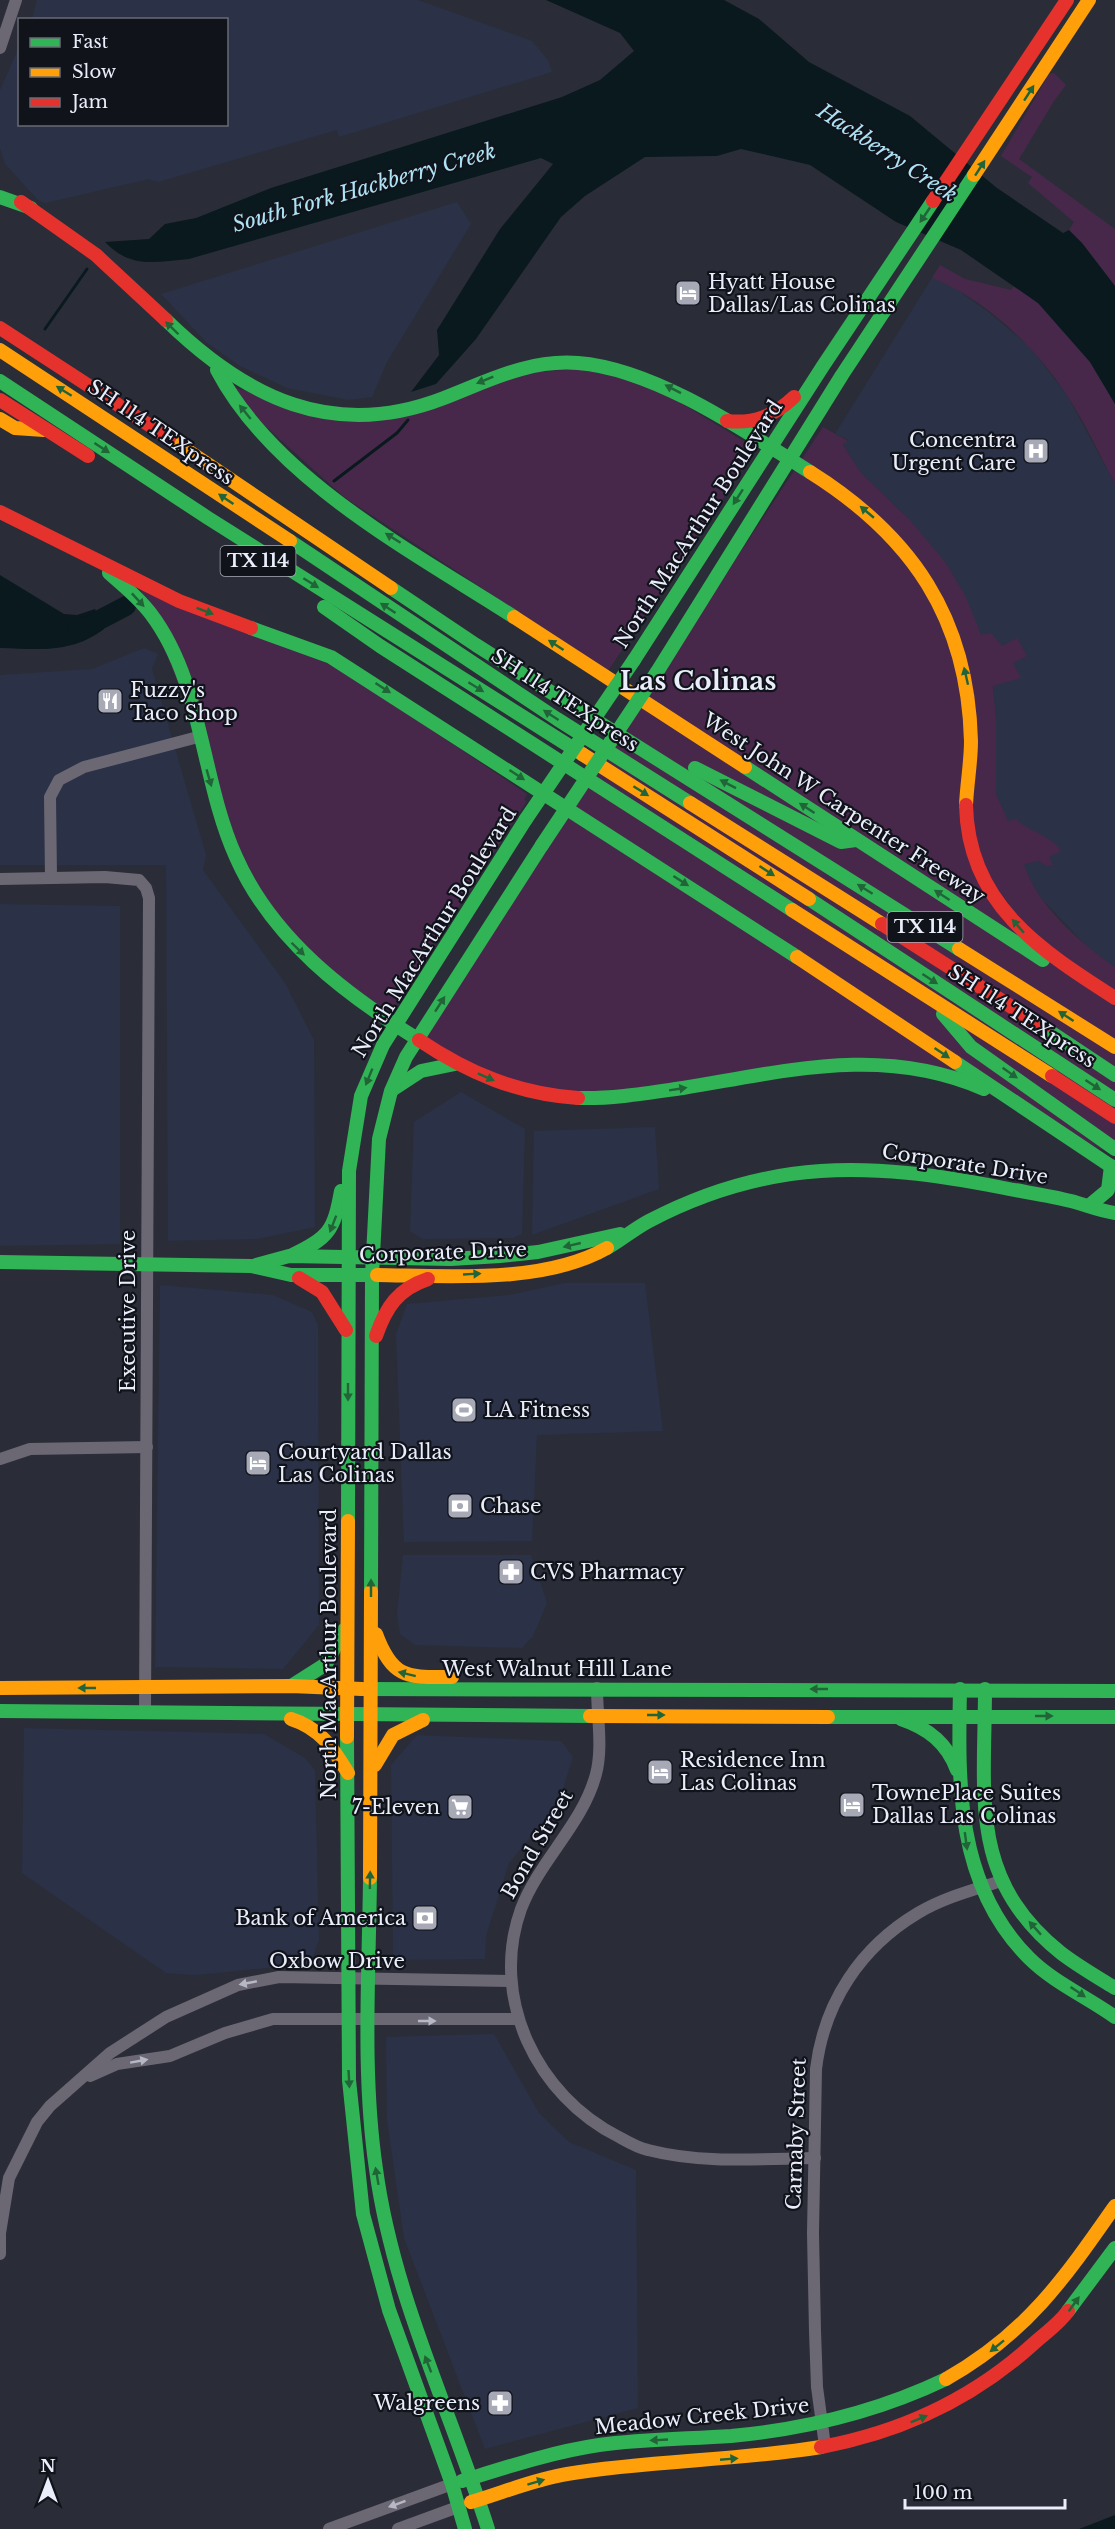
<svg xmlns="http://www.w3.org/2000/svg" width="1115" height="2529" font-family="'Libre Baskerville',serif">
	<rect width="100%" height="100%" fill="#2a2d37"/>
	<!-- built -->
	<g fill="#2b3147">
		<path d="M37,0h381l114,41 16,19 4,12 -213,65 -2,-7 -179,52 -9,-3 -104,24 -7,-3 -33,-36 -5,-16v-58l19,-43 1,77h206v-104l-194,-1z"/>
		<path d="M457,202l14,22 -84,138 -15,35 -24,3 -61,-12 -47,-22 -34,-24 -45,-48z"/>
		<path d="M932,278l17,6 38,27 42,35 38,49 48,89v483l-21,-13 -53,-56 -13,-21 -32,-83v-74l-3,-35 -84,-166 -48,-46 -18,-28 5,-5 -13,-6z"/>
		<path d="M144,648l14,6 -6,15 54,186 -3,15 82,113 29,57 1,187 -58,12 -89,2 -2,-376h-166v-190l92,-6z"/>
		<path d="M0,904l120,2v338l-120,2z"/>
		<path d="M461,1092l64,37 -3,105 -9,4 -91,1 -12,-8 4,-109z"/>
		<path d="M655,1127l4,62 -127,46 2,-104z"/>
		<path d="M565,1283h80l18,148 -126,4 -5,106 -128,1 -8,-208 11,-30 102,-9z"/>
		<path d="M160,1285l113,10 39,17 6,13 1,300 -36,44 -128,-2z"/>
		<path d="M403,1555h128l16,48 -14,33 -11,12 -107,-3 -15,-11 -3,-20z"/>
		<path d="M24,1728l240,6 41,24 10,12 4,170 -6,16 -7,8 -110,11 -30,-2 -144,-100z"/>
		<path d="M417,1735l144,6 12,16 -10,32 -17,29 -37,45 -23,73 -1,23 -86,1 -6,-6 -2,-189z"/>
		<path d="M494,2034l45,79 30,29 67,28 2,238 -153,41 -81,-211 -17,-119 -1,-82z"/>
	</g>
	<!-- green -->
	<g fill="#47284b">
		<path d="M1054,73l12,12 -12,16 -35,58 96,70v57l-33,-43 -13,-13 5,-8 -46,-39 4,-6 -31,-21 48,-82z"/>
		<path d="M940,265l25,14 46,11 3,-4 25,18 51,58 25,42v80c-16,-30 -30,-62 -49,-90 -31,-47 -80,-95 -134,-116z"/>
		<path d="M581,369l72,17 97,59 -2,16 -140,210 -264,-174 -82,-74 -33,-37 120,34 169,-47z"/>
		<path d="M823,427l25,14 -5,4 18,28 48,46 36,43 20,33 16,40 10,-2 11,13 15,-8 10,18 -14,7 8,15 -28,8 3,34v74l12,27 8,-2c13,13 36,17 45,32l-12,6 4,8 -6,1 -9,-5 -14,3c11,39 58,81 91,103v189l-178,-87 -54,-11 -278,38 -100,-12 -84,-47z"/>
		<path d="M140,589l201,80 186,125 -3,6 3,1 -134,208 -3,1 1,-6 -5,6 -67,-48 -51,-58 -34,-64 -23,-75z"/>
	</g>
	<!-- water -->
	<g fill="#0a191e">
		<path d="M546,0h178l35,19 50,43 101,54 87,72 66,45 6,-3 13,13 33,43v118l-25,-42 -52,-59 -77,-53 -65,-28 -86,-57 -69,-16 -24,7 -72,1 -60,39 -24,21 -85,122 -40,45 -25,8 28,-37 -2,-25 63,-101 53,-65 -12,-6 -352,101c-34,3 -58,10 -84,-17l44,-3 16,-15 31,-6 75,-30 291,-91 38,-17 34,-29 -14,-18z"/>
		<path d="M0,575l64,39 13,1 18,-6 9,20c-33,25 -65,20 -104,19z"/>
		<path d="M1115,2515v14h-36z"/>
	</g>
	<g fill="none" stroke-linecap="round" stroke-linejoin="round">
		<!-- stream -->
		<g stroke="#0a191e" stroke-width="3">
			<path d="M45,329l42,-60"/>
			<path d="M334,481l63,-48 11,-13"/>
		</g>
		<!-- river -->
		<path stroke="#0a191e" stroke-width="20" d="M77,628h7l42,-22"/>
		<!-- street -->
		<g stroke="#6b6874" stroke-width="12">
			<path d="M0,48l16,-48"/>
			<path d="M51,877l-1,-80 9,-17 25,-13 114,-30"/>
			<path d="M0,879l105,-2 34,3 7,8 3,10 -4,814"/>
			<path d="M0,1459l30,-10 117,-2"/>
			<path d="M597,1688c0,28 6,60 -1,86 -13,50 -57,87 -75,135 -32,89 16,187 98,228 9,5 19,11 29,13 54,14 112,9 167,8"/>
			<path d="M90,2076l27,-12 53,-8 55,-23 48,-14h244"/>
			<path d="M0,2254v-21l9,-55 28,-56 13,-16 60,-53 56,-36 72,-32 41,-8 232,4"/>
			<path d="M825,2446l-8,-59 -2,-56 -2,-98 3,-164c8,-67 45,-122 102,-156 25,-15 55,-23 83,-32"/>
			<path d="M329,2529l123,-45"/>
			<path d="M398,2529l60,-22"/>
		</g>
		<!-- fast -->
		<g stroke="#30b455" stroke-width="14">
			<path d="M0,197l31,11"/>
			<path d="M166,320c80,78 167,121 278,78 44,-17 85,-39 134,-35 77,6 167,68 232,109"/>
			<path d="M217,370c57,109 196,182 297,247"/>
			<path d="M0,381l208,137 374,236"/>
			<path d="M290,541l267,178 133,84"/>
			<path d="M109,573c15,13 30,25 42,41 52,69 50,166 85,243 36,82 109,137 183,183"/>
			<path d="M391,588l85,57 483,304"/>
			<path d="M324,607l56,39 412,264"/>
			<path d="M251,628l80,29 466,300"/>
			<path d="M634,660l189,-294 110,-165"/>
			<path d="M657,672l185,-297 132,-200"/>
			<path d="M745,767l298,193"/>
			<path d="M695,768l146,74 15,-2"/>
			<path d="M809,899l306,201"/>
			<path d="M943,1014l28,33 144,102"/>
			<path d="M1043,1027l72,48"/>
			<path d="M955,1062l160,107"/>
			<path d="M392,1090l29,-19 34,-7"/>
			<path d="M578,1098c35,1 70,-5 105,-10 104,-17 200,-43 301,1"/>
			<path d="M1090,1205l18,-15 3,-24"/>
			<path d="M607,1248c14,-8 27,-19 42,-27 120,-63 221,-59 350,-34 24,5 49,8 72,14 15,4 29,10 44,12"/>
			<path d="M292,1255c37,-17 42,-25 49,-64"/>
			<path d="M0,1262l251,4 40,9h86"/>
			<path d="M256,1265l33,-9 162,3 49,-3 38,-4 82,-18"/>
			<path d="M348,1521l1,-350 12,-75 22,-51 143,-226"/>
			<path d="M371,1591l1,-316 7,-136 12,-48 15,-34 136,-212"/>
			<path d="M293,1685l33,-21 18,-34"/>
			<path d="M362,1689l753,2"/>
			<path d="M960,1689c-2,96 -4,196 69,269 24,24 58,39 86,59"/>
			<path d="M985,1689c0,106 -17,190 76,264 17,13 36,24 54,35"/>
			<path d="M0,1711l590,5"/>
			<path d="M828,1717h287"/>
			<path d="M901,1719c27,9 46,24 56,51"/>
			<path d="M347,1737l2,343 14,134 26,96 63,174 13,45"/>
			<path d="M370,1878c-1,97 -8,196 6,291 17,126 74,240 112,360"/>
			<path d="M1068,2311l47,-63"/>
			<path d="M462,2481c45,-14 90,-29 137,-36 44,-6 88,-6 132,-9 76,-7 146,-24 215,-57"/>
		</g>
		<!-- slow -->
		<g stroke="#ff9f0a" stroke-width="14">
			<path d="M974,175l115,-175"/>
			<path d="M0,350l290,191"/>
			<path d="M0,419l15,9 29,2"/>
			<path d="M169,438l222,150"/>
			<path d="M810,472c102,64 158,146 161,269 0,21 -4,42 -5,64"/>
			<path d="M514,617l231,150"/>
			<path d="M582,754l227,145"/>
			<path d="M690,803l192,121"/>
			<path d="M792,910l260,166"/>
			<path d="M959,949l156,98"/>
			<path d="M797,957l158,105"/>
			<path d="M377,1275c70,1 167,9 230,-27"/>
			<path d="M376,1634c17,46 32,43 76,43"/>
			<path d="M0,1688l291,-2 71,3"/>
			<path d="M590,1716l238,1"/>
			<path d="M291,1719c29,9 42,29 57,54"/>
			<path d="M347,1737l1,-216"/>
			<path d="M375,1765l18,-30 30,-15"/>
			<path d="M370,1878l1,-287"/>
			<path d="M946,2379c80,-45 118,-100 169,-173"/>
			<path d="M471,2502c31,-9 64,-23 96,-28 84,-14 170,-13 254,-27"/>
		</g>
		<!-- jam -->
		<g stroke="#e5322d" stroke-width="14">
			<path d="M933,201l134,-201"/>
			<path d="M21,202l75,53 70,65"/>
			<path d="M0,328l169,110"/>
			<path d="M0,400l88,56"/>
			<path d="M727,421c27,3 47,-5 67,-24"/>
			<path d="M0,512l179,89 72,27"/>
			<path d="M966,805c2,99 74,145 149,193"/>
			<path d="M882,924l161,103"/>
			<path d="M419,1040c49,33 99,54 159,58"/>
			<path d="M1052,1076l63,41"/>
			<path d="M299,1278l23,14 24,38"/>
			<path d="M376,1336c10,-29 22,-47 52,-57"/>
			<path d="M821,2447c81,-15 150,-47 211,-102 12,-11 27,-21 36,-34"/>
		</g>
		<!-- fast-bridge -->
		<g stroke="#30b455" stroke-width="14">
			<path d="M526,819l108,-159"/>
			<path d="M542,845l115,-173"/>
		</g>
	</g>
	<!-- one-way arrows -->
	<defs><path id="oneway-solid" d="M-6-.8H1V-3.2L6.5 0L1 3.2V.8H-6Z" transform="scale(1.5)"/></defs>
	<g fill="#206438">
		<use href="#oneway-solid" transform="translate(1029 93) rotate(-57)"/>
		<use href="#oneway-solid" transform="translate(980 168) rotate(-57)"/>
		<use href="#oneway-solid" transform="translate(925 215) rotate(124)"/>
		<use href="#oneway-solid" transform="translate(172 328) rotate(-136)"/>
		<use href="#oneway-solid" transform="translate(485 380) rotate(158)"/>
		<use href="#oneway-solid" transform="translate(673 389) rotate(-153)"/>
		<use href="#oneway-solid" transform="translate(64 391) rotate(-148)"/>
		<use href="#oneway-solid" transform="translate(245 412) rotate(-129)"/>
		<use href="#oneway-solid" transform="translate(102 448) rotate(33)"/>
		<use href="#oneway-solid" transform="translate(738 497) rotate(123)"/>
		<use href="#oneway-solid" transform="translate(226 499) rotate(-146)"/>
		<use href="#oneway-solid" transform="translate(867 512) rotate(-140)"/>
		<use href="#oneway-solid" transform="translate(393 538) rotate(-148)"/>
		<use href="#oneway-solid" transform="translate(311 583) rotate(32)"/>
		<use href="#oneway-solid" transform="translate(138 600) rotate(47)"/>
		<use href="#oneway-solid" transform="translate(388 608) rotate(-147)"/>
		<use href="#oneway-solid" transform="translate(205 611) rotate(21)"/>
		<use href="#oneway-solid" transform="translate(556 645) rotate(-147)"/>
		<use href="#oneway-solid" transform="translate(966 676) rotate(-103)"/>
		<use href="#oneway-solid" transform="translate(476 687) rotate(32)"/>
		<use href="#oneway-solid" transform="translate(383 688) rotate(33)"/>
		<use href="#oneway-solid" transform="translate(551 715) rotate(-147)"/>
		<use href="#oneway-solid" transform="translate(517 775) rotate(33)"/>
		<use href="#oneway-solid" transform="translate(209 778) rotate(74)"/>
		<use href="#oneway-solid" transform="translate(728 784) rotate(-153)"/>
		<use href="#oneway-solid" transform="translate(641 791) rotate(32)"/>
		<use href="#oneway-solid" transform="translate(807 808) rotate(-147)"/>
		<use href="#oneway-solid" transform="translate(767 871) rotate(33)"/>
		<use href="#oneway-solid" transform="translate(681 881) rotate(33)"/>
		<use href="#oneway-solid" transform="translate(865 889) rotate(-148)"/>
		<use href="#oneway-solid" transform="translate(942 895) rotate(-147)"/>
		<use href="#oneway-solid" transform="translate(1018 926) rotate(-131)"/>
		<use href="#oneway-solid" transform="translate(298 949) rotate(44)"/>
		<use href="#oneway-solid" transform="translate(930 979) rotate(33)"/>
		<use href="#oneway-solid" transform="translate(440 1004) rotate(-57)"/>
		<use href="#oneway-solid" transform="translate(1066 1016) rotate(-147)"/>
		<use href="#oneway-solid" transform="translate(942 1053) rotate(34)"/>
		<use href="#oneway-solid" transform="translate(1010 1073) rotate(35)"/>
		<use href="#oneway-solid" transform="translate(369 1077) rotate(112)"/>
		<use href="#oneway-solid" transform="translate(486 1077) rotate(24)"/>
		<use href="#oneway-solid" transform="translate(1093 1085) rotate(33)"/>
		<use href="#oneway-solid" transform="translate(678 1089) rotate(-9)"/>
		<use href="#oneway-solid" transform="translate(333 1224) rotate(111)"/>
		<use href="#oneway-solid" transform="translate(572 1245) rotate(167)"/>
		<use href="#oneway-solid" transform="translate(472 1274) rotate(-3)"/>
		<use href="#oneway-solid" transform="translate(348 1392) rotate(90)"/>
		<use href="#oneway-solid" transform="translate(371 1588) rotate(-90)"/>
		<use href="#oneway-solid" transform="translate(407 1674) rotate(-166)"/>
		<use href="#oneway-solid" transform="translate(87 1688) rotate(-180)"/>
		<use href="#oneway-solid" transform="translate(819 1689) rotate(-180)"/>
		<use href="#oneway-solid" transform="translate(656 1715)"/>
		<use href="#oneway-solid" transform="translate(1044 1716)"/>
		<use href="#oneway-solid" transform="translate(966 1841) rotate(82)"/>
		<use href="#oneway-solid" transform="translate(370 1880) rotate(-89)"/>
		<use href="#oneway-solid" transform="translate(1035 1928) rotate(-132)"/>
		<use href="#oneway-solid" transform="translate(1078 1992) rotate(34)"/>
		<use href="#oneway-solid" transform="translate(349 2079) rotate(87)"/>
		<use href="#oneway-solid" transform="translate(377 2176) rotate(-100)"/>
		<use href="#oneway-solid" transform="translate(1074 2304) rotate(-54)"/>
		<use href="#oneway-solid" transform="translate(997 2346) rotate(141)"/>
		<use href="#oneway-solid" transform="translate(428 2364) rotate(-111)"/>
		<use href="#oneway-solid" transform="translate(919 2419) rotate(-22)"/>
		<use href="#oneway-solid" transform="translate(659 2440) rotate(177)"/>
		<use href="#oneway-solid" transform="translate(729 2459) rotate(-5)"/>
		<use href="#oneway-solid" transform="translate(536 2482) rotate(-17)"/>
	</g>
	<g fill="#b7b8c5">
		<use href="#oneway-solid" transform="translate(248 1983) rotate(169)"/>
		<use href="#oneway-solid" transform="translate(427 2021)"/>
		<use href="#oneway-solid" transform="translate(139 2061) rotate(-10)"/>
		<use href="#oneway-solid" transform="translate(397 2504) rotate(160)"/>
	</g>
	<!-- icons -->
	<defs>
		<g id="hotel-square" transform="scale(1.35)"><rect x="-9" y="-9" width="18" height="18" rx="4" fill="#a7aab6" stroke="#11131b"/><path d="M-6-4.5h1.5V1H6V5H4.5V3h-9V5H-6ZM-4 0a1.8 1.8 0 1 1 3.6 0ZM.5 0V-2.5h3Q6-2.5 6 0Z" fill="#fff"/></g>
		<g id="hospital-square" transform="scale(1.35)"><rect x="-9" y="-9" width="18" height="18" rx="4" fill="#a7aab6" stroke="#11131b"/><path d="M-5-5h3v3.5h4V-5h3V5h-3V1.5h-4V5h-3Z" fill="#fff"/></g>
		<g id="restaurant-square" transform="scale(1.35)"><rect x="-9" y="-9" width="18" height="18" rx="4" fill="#a7aab6" stroke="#11131b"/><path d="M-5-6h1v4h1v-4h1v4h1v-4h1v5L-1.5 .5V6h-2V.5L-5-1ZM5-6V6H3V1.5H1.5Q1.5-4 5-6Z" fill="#fff"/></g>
		<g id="stadium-square" transform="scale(1.35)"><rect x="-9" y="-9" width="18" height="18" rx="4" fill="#a7aab6" stroke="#11131b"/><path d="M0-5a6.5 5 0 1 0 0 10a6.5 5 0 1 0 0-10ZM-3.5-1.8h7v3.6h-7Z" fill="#fff"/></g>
		<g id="bank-square" transform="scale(1.35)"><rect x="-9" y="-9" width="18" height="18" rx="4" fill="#a7aab6" stroke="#11131b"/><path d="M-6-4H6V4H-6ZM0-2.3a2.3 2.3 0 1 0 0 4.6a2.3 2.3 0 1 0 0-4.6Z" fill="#fff"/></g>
		<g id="pharmacy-square" transform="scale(1.35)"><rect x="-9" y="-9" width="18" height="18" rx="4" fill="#a7aab6" stroke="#11131b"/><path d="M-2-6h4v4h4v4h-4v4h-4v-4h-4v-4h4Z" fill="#fff"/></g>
		<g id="supermarket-square" transform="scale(1.35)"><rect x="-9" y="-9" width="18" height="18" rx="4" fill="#a7aab6" stroke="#11131b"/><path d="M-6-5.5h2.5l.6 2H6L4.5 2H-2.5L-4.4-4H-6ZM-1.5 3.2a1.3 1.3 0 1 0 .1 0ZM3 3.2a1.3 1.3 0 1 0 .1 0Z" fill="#fff"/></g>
	</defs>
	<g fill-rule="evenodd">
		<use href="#hotel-square" x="688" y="293"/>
		<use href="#hospital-square" x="1036" y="451"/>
		<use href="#restaurant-square" x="110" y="701"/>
		<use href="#stadium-square" x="464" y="1410"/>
		<use href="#hotel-square" x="258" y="1463"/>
		<use href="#bank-square" x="460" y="1506"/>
		<use href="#pharmacy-square" x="511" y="1572"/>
		<use href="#hotel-square" x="660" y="1772"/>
		<use href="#hotel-square" x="852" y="1805"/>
		<use href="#supermarket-square" x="460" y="1807"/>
		<use href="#bank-square" x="425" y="1918"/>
		<use href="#pharmacy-square" x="500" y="2403"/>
	</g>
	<g text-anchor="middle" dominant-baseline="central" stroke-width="4.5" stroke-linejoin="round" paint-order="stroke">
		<!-- shield labels -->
		<g fill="#11131b" stroke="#a9acb8" stroke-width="1.5">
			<rect x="220.5" y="546" width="75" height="30" rx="4.5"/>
			<rect x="887.5" y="912" width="75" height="30" rx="4.5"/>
		</g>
		<g font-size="18" font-weight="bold" fill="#eaeefb">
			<text x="258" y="561">TX 114</text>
			<text x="925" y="927">TX 114</text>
		</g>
		<!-- poi labels -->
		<g font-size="20" fill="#eaeefb" stroke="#11131b" text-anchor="start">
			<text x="708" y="282">Hyatt House<tspan x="708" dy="23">Dallas/Las Colinas</tspan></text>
			<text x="1016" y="440" text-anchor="end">Concentra<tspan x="1016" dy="23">Urgent Care</tspan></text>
			<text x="130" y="690">Fuzzy's<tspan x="130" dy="23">Taco Shop</tspan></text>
			<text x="484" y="1410">LA Fitness</text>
			<text x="278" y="1452">Courtyard Dallas<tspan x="278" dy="23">Las Colinas</tspan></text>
			<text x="480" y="1506">Chase</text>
			<text x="530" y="1572">CVS Pharmacy</text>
			<text x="680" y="1760">Residence Inn<tspan x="680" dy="23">Las Colinas</tspan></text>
			<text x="872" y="1793">TownePlace Suites<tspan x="872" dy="23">Dallas Las Colinas</tspan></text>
			<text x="440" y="1807" text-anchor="end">7-Eleven</text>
			<text x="406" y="1918" text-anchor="end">Bank of America</text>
			<text x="480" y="2403" text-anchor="end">Walgreens</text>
		</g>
		<!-- street labels -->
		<g font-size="20" fill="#eaeefb" stroke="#11131b">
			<text transform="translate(161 432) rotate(34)">SH 114 TEXpress</text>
			<text transform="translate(698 524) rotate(-57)">North MacArthur Boulevard</text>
			<text transform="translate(565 700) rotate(33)">SH 114 TEXpress</text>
			<text transform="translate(844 808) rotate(33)">West John W Carpenter Freeway</text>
			<text transform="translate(434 932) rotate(-58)">North MacArthur Boulevard</text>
			<text transform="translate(1022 1016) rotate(33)">SH 114 TEXpress</text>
			<text transform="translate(965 1164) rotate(9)">Corporate Drive</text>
			<text transform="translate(443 1252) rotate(-2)">Corporate Drive</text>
			<text transform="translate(128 1311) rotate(-90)">Executive Drive</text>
			<text transform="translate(329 1654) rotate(-90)">North MacArthur Boulevard</text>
			<text x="557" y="1669">West Walnut Hill Lane</text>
			<text transform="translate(537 1844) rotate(-60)">Bond Street</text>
			<text x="337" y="1961">Oxbow Drive</text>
			<text transform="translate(796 2134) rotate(-88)">Carnaby Street</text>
			<text transform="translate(702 2416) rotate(-6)">Meadow Creek Drive</text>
		</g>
		<!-- water labels -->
		<g font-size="21" font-style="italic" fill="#ade3f4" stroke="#11131b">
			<text transform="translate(887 153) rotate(33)">Hackberry Creek</text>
			<text transform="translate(364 188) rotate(-16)">South Fork Hackberry Creek</text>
		</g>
		<!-- district labels -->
		<g font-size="26" font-weight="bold" fill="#eaeefb" stroke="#11131b">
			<text x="698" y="681">Las Colinas</text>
		</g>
	</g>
	<!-- legend -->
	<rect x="18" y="18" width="210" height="108" fill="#11131b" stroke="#686b75" stroke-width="1.5"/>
	<rect x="30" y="38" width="30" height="9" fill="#30b455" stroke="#686b75" stroke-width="1.5"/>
	<text x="72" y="48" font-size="18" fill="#eaeefb">Fast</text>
	<rect x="30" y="68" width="30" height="9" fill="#ff9f0a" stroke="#686b75" stroke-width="1.5"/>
	<text x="72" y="78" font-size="18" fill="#eaeefb">Slow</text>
	<rect x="30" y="98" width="30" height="9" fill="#e5322d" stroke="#686b75" stroke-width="1.5"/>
	<text x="72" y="108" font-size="18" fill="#eaeefb">Jam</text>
	<!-- north arrow -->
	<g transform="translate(48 2481)" stroke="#11131b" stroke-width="4.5" paint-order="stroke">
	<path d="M0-4.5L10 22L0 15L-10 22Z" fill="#eaeefb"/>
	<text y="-9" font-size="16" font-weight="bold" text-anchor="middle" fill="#eaeefb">N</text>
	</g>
	<!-- scale -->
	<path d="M905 2499v9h160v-9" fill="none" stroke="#eaeefb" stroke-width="3"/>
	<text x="914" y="2499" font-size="18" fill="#eaeefb" stroke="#11131b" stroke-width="4.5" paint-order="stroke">100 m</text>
</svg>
